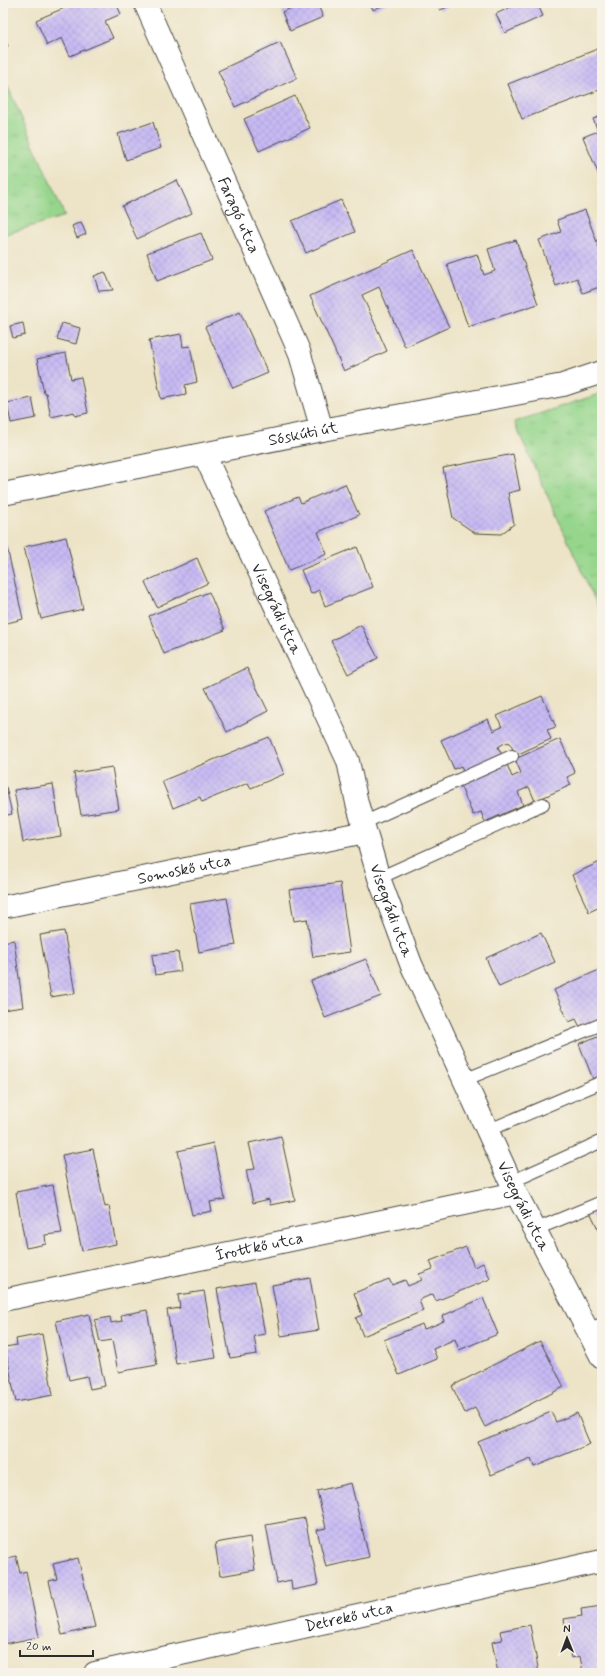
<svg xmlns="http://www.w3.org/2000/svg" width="605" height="1676" font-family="Mynerve,sans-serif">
	<defs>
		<pattern id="grass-tufts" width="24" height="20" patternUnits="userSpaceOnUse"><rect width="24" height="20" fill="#96d68c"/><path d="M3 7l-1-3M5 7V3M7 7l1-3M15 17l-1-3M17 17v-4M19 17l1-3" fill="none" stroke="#81b879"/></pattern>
		<pattern id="building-cross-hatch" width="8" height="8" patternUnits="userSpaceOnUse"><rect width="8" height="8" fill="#c8baf4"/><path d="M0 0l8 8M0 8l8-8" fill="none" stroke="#aca0d1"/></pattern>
	</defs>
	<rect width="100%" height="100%" fill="#f7f3e8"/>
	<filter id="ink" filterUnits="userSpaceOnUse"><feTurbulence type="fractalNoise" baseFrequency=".025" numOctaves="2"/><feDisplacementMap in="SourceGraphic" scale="8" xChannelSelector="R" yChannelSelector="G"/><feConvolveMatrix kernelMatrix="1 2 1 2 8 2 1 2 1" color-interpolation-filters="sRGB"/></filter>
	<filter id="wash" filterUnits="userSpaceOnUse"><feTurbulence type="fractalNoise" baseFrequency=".012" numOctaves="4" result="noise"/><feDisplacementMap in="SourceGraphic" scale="16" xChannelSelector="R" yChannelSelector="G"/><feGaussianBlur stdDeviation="0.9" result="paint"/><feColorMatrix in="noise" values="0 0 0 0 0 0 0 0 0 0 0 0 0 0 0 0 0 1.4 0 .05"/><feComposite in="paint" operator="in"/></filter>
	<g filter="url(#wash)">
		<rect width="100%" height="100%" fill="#ede4c7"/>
		<!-- grass -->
		<g fill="url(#grass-tufts)" stroke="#60805c">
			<path d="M3,76l62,140 -62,19z"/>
			<path d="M602,393v223l-88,-194z"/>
		</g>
		<g id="blocks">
			<!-- building -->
			<g fill="url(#building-cross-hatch)">
				<path d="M76,3h40l5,11 -16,7 8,17 -43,18 -8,-18 -15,7 -11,-25z"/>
				<path d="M290,3h27l6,14 -33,14 -8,-19 10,-4z"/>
				<path d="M370,3h18l-15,7z"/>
				<path d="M437,3h20l-17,7z"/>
				<path d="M519,3h18l6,13 -38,17 -9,-19z"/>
				<path d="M3,35l5,11 -5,3z"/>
				<path d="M280,42l17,36 -62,29 -17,-36z"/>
				<path d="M600,48l2,5v36l-80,30 -14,-35z"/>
				<path d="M295,96l15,32 -51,23 -15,-32z"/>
				<path d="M602,116v66l-19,-45 15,-6 -5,-12z"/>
				<path d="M153,122l8,26 -35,12 -8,-26z"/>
				<path d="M177,180l15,33 -55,26 -15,-33z"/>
				<path d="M341,200l14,32 -49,21 -14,-32z"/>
				<path d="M585,210l17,46v30l-19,7 -6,-15 -21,8 -17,-46 22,-8 -4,-12z"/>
				<path d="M81,222l5,12 -9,4 -5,-12z"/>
				<path d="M201,233l11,27 -55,21 -10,-28z"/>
				<path d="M516,240l22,64 -70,23 -21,-63 30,-10 7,21 11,-4 -7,-22z"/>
				<path d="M413,250l36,77 -44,20 -26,-60 -17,8 25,56 -43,20 -34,-75z"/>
				<path d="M3,259l3,9 -3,1z"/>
				<path d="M105,272l8,18 -14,1 -5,-15z"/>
				<path d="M240,312l28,61 -35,15 -28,-61z"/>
				<path d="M23,323l2,12 -12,3 -3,-12z"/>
				<path d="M62,323l18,5 -4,16 -19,-5z"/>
				<path d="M181,334l2,13 7,-1 7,36 -12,3 1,9 -25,5 -12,-59z"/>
				<path d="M66,353l5,26 10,-2 7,36 -13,3 -1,-4 -23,5 -5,-24h-2l-7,-34z"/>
				<path d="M32,398l4,20 -25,5 -4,-20z"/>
				<path d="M513,454l7,36 -12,3 6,31 -13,10 -26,-1 -22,-15 -10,-50z"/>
				<path d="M345,484l14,31 -41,17 9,22 -38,16 -25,-59 34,-14 3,6z"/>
				<path d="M66,537l17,72 -42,10 -17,-72z"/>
				<path d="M3,543h3l17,76 -20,5z"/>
				<path d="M357,547l16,40 -48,19 -6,-16 -8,4 -10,-24z"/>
				<path d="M197,558l11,25 -51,24 -12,-25z"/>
				<path d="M209,592l16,38 -61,24 -15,-38z"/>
				<path d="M361,625l17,33 -30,16 -17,-33z"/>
				<path d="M247,668l21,43 -41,21 -22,-44z"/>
				<path d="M542,696l14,31 -9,3 4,9 -35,16 -7,-13 -6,2 -5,3 6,12 -38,17 -5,-10 -7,3 -13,-29 47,-21 5,12 9,-4 -5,-11z"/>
				<path d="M269,737l15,37 -33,14 -3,-5 -46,19 -2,-5 -27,11 -11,-27z"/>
				<path d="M560,739l15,34 -8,4 4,8 -36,16 -6,-14 -11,5 5,13 -38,17 -4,-10 -8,3 -14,-32 47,-21 6,15 4,-2 5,-2 -6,-14z"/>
				<path d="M112,767l7,42 -38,6 -7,-42z"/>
				<path d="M53,784l8,52 -38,6 -9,-52z"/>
				<path d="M6,787l6,27 -9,2v-28z"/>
				<path d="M602,861v45l-13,6 -17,-37z"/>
				<path d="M340,883l10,69 -37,5 -6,-38 -13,2 -5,-31z"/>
				<path d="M227,898l9,47 -37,7 -9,-48z"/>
				<path d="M64,931l11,62 -24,4 -11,-62z"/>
				<path d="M541,933l14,29 -56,25 -13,-29z"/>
				<path d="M14,940l9,67 -20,3v-68z"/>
				<path d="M178,952l3,19 -26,4 -3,-20z"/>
				<path d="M366,959l15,37 -56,22 -14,-37z"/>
				<path d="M601,969l1,50 -21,10 -5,-10 -7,3 -15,-32z"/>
				<path d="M602,1034v41l-9,4 -14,-35z"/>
				<path d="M281,1136l14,64 -25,5 -1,-6 -16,4 -7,-33 9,-1 -6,-26z"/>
				<path d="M213,1143l12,56 -15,3 2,9 -20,4 -14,-64z"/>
				<path d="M93,1149l12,58 4,-1 7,38 -34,7 -20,-96z"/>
				<path d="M53,1185l9,48 -17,2 1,9 -20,4 -10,-56z"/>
				<path d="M602,1207v30l-12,-25z"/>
				<path d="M466,1247l8,20 9,-4 7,16 -54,22 -3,-7 -14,6 4,11 -60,25 -7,-18 6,-3 -8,-22 35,-14 3,6 13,-5 3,6 14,-6 -3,-6 14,-5 -3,-8z"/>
				<path d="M310,1278l9,52 -38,6 -9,-51z"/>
				<path d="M255,1282l10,52 -11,2 3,18 -27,4 -13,-69z"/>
				<path d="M204,1291l12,67 -40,6 -9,-54 13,-2 -2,-13z"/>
				<path d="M483,1298l15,36 -39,16 -4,-11 -22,10 4,10 -38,16 -15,-35 38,-16 2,5 11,-4 9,-4 -2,-5z"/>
				<path d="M147,1310l10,55 -39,7 -6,-32 -12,2 -5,-22 15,-3 1,6 11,-2 -1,-6z"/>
				<path d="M89,1314l16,72 -15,3 -3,-13 -18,4 -13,-59z"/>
				<path d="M42,1334l11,61 -37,7 -11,-55 12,-2 -1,-6z"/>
				<path d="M540,1341l24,46 -79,40 -10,-19 -10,5 -13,-27z"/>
				<path d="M551,1412l5,10 21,-9 13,31 -56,23 -3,-8 -40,16 -13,-33z"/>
				<path d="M351,1483l18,74 -43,10 -9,-37 9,-2 -9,-37z"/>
				<path d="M305,1518l13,67 -26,5 -1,-10 -14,3 -11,-58z"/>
				<path d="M250,1537l5,33 -35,6 -5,-33z"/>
				<path d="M16,1556l4,17 6,-2 13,66 -36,7v-68l3,-1 -3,-16z"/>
				<path d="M78,1558l17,69 -33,8 -13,-54 8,-2 -4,-15z"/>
				<path d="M602,1606v67h-19l-3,-17 -9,2 -7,-39 18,-3 -1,-7z"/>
				<path d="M530,1625l9,48h-41l-6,-31 10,-2 -2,-9z"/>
			</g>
		</g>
	</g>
	<g filter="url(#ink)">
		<use href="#blocks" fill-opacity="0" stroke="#484742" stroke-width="1"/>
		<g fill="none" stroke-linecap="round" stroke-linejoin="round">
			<!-- service casing -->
			<g stroke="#484742" stroke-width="14">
				<g id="service">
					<path d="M363,823l149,-67"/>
					<path d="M379,878l164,-74"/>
					<path d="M464,1080l138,-56"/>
					<path d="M487,1131l115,-49"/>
					<path d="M511,1182l91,-41"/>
					<path d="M534,1230l68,-28"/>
					<path d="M587,1330l15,-6"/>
				</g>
			</g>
			<!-- minor casing -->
			<g stroke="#484742" stroke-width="24">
				<g id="minor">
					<path id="s1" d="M145,3l154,348 23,79"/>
					<path id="s2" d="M204,454l144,307 9,42 22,75 32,86 105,229 86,165"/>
					<path id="s3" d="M3,494l319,-64 241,-45 39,-13"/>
					<path id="s4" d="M3,907l362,-75"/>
					<path id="s5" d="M3,1300l513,-107"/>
					<path id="s6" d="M95,1673l507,-112"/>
				</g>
			</g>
			<!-- service -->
			<use href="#service" stroke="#fff" stroke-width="12"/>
			<!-- minor -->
			<use href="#minor" stroke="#fff" stroke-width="22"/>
		</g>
	</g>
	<g text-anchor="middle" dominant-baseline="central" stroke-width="3.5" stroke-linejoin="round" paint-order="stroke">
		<!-- street labels -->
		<g font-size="16" fill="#2b2b2b" stroke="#f7f3e8">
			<text stroke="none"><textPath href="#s1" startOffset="232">Faragó utca</textPath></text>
			<text stroke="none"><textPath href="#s3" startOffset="306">Sóskúti út</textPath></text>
			<text stroke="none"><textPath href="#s2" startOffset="171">Visegrádi utca</textPath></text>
			<text stroke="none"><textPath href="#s4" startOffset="185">Somoskő utca</textPath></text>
			<text stroke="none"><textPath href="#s2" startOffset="495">Visegrádi utca</textPath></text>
			<text stroke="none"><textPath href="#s2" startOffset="819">Visegrádi utca</textPath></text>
			<text stroke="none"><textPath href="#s5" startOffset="262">Írottkő utca</textPath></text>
			<text stroke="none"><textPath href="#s6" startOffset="260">Detrekő utca</textPath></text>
		</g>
	</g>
	<!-- margin -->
	<rect width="605" height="1676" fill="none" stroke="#f7f3e8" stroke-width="16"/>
	<!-- north arrow -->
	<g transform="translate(567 1638) rotate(359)" stroke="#f7f3e8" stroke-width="3" paint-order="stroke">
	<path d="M0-3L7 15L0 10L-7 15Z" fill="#2b2b2b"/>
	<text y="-6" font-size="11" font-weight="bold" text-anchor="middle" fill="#2b2b2b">N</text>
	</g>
	<!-- scale -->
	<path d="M20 1650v6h73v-6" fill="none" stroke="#2b2b2b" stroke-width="2"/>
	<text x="26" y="1650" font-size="12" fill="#2b2b2b" stroke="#f7f3e8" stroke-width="3" paint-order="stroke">20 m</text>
</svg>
